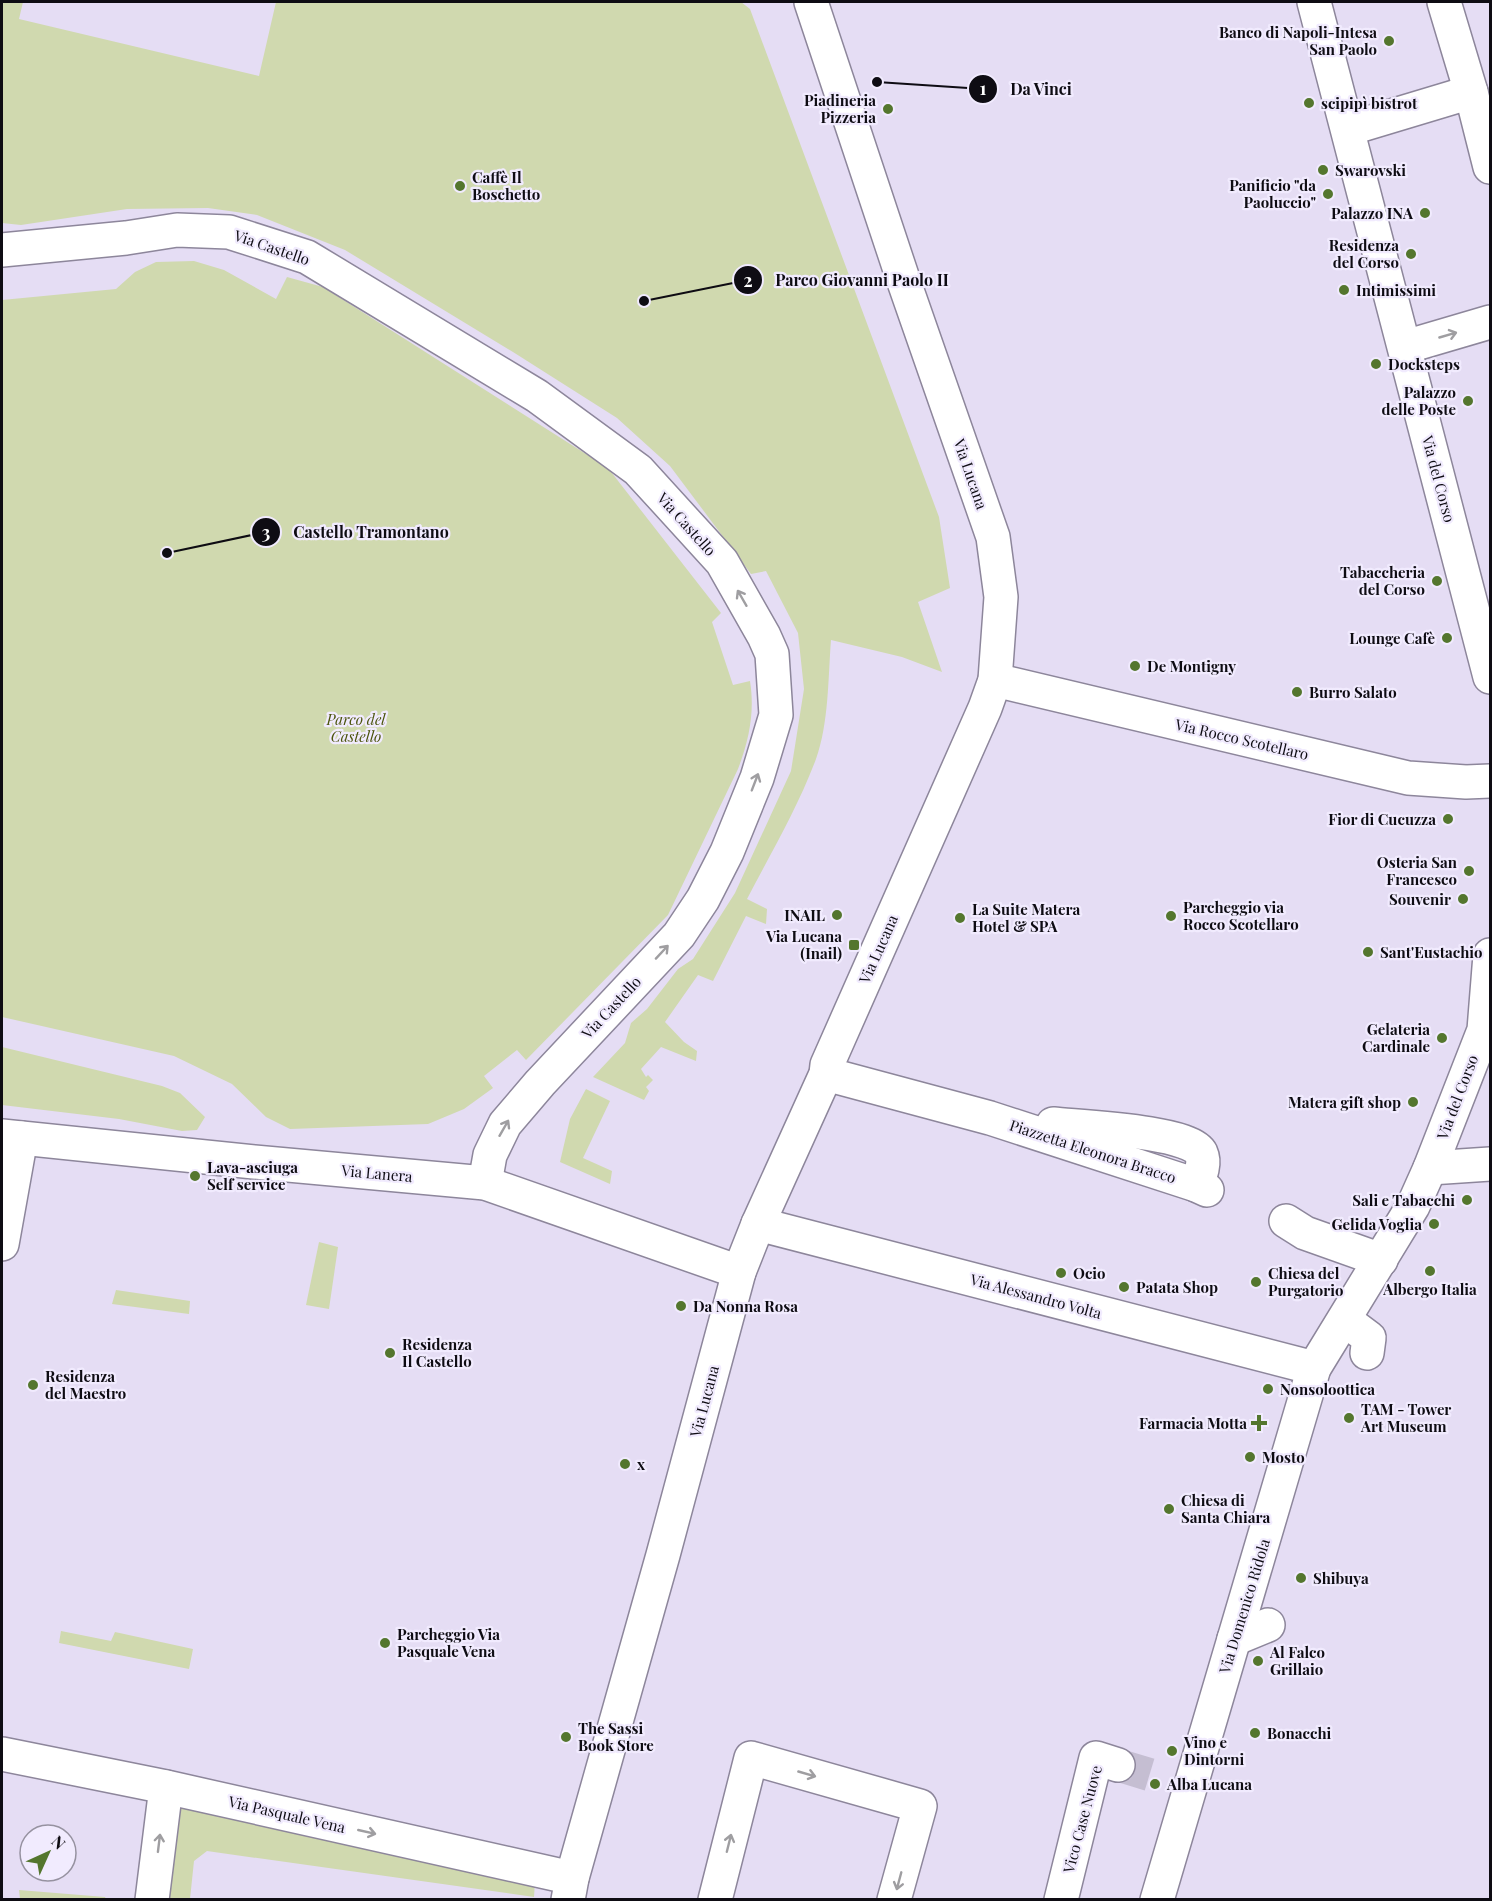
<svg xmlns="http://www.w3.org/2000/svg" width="1492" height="1901" font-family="'Playfair Display',serif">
	<rect width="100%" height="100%" fill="#e5ddf4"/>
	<!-- green -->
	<g fill="#d0d9af">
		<path d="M2,2h21l-4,17 240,57 17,-74h465l9,7 189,508 11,71 -32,14 24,70 -40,-15 -71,-17c-3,38 -2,83 -15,119 -18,48 -45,94 -69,140l20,10 -1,15 -20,-8 -33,65 -15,-6 -33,47 19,20 13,9 -1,10 -35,-14 -20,22 5,8 2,-2 5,5 -7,7 3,4 -5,9 -51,-23 32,-34 6,-20 16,-14 31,-40 15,-10 42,-66 56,-122 13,-82 -6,-56 -32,-62 -15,3 -81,-108 -53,-48 -104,-66 -168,-102 -88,-35 -49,-7 -81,1 -106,16 -19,-2z"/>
		<path d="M194,261l30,9 52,29 11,-22 36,10 285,181 113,145 -9,9 21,63 17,-4c5,31 -1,59 -12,88l-70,146 -142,145 -9,-10 -33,26 9,12 -29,21 -36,15 -138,5 -24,-12 -34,-33 -58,-28 -172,-39v-717l114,-11 19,-17 21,-10z"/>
		<path d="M2,1047l160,39 18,7 25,24 -8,13 -15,1 -63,-12 -117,-14z"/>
		<path d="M586,1089l24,12 -27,57 29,13 -2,13 -50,-22 10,-43z"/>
		<path d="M319,1242l19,5 -9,62 -23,-4z"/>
		<path d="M116,1290l74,11 -1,13 -77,-10z"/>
		<path d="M61,1631l50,10 4,-9 78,17 -4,20 -130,-26z"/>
		<path d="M177,1806l358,76 -1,15 -327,-46 -13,10 -4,38 -21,1z"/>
		<path d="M19,1890l86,7 1,2h-86z"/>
	</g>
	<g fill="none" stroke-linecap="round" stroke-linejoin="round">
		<!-- minor-tunnel -->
		<path stroke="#c5bed2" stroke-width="33" stroke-dasharray="33 16" stroke-linecap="butt" d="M1118,1765l46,14"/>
		<!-- minor casing -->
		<g stroke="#8d869b" stroke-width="36">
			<g id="minor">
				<path d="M1314,2l176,675"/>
				<path d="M1444,2l27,90 19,75"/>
				<path d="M1348,129l123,-37"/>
				<path d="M2,250l124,-12 51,-8 52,2 78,25 230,139 101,74 84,92 42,74 8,18 4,61 -19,63 -30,74 -24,47 -24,36 -139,148 -35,41 -15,31 -5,28"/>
				<path d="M1405,347l85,-25"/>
				<path d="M995,680l413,98 58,4 24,-1"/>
				<path d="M826,1074l164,44 206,67 11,5"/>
				<path d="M1053,1124c26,3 137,7 148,29 5,11 -1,23 -5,32"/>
				<path d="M2,1136l252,26 231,21 254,89"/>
				<path d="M1430,1168l60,-4"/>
				<path d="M1286,1221l19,12 76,27"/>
				<path d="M758,1224l556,144"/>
				<path d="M2,1244l19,-106"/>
				<path d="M1345,1320l24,18 -2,15"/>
				<path d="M1234,1639l34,-14"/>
				<path d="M2,1754l164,33 406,91"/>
				<path d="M152,1900l14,-113"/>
				<path d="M568,1900l4,-22 91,-323 76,-283 19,-48 68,-150 1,-9 158,-357 10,-28 6,-83 -8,-60 -90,-258 -92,-277"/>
				<path d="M715,1900l36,-142 169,48 -26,94"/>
				<path d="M1061,1900l35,-142 22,7"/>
				<path d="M1157,1900l157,-532 99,-162 17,-38 54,-138 6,-75"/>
			</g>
		</g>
		<!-- minor -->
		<use href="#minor" stroke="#fff" stroke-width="33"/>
	</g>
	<!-- one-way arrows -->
	<defs><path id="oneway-shaft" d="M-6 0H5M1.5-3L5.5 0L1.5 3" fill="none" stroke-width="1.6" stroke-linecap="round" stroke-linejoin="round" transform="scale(1.5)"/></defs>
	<g stroke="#9f9ea1">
		<use href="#oneway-shaft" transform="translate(1448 335) rotate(-16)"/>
		<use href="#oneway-shaft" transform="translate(742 598) rotate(-120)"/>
		<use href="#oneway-shaft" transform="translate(755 782) rotate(-69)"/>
		<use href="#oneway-shaft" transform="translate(662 952) rotate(-47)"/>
		<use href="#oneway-shaft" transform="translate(504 1128) rotate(-60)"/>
		<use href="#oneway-shaft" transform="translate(807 1774) rotate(16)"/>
		<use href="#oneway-shaft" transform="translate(367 1832) rotate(13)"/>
		<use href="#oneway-shaft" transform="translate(159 1843) rotate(-83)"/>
		<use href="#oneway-shaft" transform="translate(729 1843) rotate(-76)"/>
		<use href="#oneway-shaft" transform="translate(899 1881) rotate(105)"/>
	</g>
	<!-- markers -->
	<g fill="#54762e" stroke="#f1ebfe" stroke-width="2">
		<circle cx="1389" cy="41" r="6"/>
		<circle cx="1309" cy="103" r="6"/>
		<circle cx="888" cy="109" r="6"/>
		<circle cx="1323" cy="170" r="6"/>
		<circle cx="460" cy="186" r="6"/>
		<circle cx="1328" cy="194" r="6"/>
		<circle cx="1425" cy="213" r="6"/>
		<circle cx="1411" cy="254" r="6"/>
		<circle cx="1344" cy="290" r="6"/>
		<circle cx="1376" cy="364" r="6"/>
		<circle cx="1468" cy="401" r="6"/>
		<circle cx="1437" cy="581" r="6"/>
		<circle cx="1447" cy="638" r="6"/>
		<circle cx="1135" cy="666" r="6"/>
		<circle cx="1297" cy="692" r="6"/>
		<circle cx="1448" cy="819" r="6"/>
		<circle cx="1469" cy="871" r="6"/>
		<circle cx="1463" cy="899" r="6"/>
		<circle cx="837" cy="915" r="6"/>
		<circle cx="1171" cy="916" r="6"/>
		<circle cx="960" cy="918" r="6"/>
		<rect x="848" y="939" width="12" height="12" rx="3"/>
		<circle cx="1368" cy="952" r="6"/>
		<circle cx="1442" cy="1038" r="6"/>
		<circle cx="1413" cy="1102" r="6"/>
		<circle cx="195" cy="1176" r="6"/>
		<circle cx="1467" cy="1200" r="6"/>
		<circle cx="1434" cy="1224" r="6"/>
		<circle cx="1430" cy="1271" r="6"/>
		<circle cx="1061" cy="1273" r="6"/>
		<circle cx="1256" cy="1282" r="6"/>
		<circle cx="1124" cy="1287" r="6"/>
		<circle cx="681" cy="1306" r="6"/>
		<circle cx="390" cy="1353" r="6"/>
		<circle cx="33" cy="1385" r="6"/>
		<circle cx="1268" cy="1389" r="6"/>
		<circle cx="1349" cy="1418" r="6"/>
		<path d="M1256 1414h6v6h6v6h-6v6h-6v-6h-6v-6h6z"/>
		<circle cx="1250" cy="1457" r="6"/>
		<circle cx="625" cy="1464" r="6"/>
		<circle cx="1169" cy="1509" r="6"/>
		<circle cx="1301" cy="1578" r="6"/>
		<circle cx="385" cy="1643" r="6"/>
		<circle cx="1258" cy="1661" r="6"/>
		<circle cx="1255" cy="1733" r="6"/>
		<circle cx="566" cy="1737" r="6"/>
		<circle cx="1172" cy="1751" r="6"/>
		<circle cx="1155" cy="1784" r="6"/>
	</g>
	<g text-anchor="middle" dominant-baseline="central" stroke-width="4.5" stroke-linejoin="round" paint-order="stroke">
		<!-- poi labels -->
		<g font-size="15" font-weight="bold" fill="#0e0c13" stroke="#f1ebfe" text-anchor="start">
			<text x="1377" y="32" text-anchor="end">Banco di Napoli-Intesa<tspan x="1377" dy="17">San Paolo</tspan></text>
			<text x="876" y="100" text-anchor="end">Piadineria<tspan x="876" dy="17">Pizzeria</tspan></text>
			<text x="1321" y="103">scipipì bistrot</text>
			<text x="1335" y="170">Swarovski</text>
			<text x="472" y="177">Caffè Il<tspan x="472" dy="17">Boschetto</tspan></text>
			<text x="1316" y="185" text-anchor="end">Panificio "da<tspan x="1316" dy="17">Paoluccio"</tspan></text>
			<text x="1413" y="213" text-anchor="end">Palazzo INA</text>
			<text x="1399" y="245" text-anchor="end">Residenza<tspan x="1399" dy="17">del Corso</tspan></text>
			<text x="1356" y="290">Intimissimi</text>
			<text x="1388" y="364">Docksteps</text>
			<text x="1456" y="392" text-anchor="end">Palazzo<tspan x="1456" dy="17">delle Poste</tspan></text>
			<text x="1425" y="572" text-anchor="end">Tabaccheria<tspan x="1425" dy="17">del Corso</tspan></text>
			<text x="1435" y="638" text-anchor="end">Lounge Cafè</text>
			<text x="1147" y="666">De Montigny</text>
			<text x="1309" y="692">Burro Salato</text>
			<text x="1436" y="819" text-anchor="end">Fior di Cucuzza</text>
			<text x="1457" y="862" text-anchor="end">Osteria San<tspan x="1457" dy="17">Francesco</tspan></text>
			<text x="1451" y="899" text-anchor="end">Souvenir</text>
			<text x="1183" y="907">Parcheggio via<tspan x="1183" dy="17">Rocco Scotellaro</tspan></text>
			<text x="972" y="909">La Suite Matera<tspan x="972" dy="17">Hotel &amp; SPA</tspan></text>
			<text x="825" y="915" text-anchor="end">INAIL</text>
			<text x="842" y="936" text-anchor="end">Via Lucana<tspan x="842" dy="17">(Inail)</tspan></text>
			<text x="1380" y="952">Sant'Eustachio</text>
			<text x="1430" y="1029" text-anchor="end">Gelateria<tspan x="1430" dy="17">Cardinale</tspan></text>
			<text x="1401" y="1102" text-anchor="end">Matera gift shop</text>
			<text x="207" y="1167">Lava-asciuga<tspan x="207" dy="17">Self service</tspan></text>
			<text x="1455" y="1200" text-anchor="end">Sali e Tabacchi</text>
			<text x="1422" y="1224" text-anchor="end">Gelida Voglia</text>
			<text x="1073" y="1273">Ocio</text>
			<text x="1268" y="1273">Chiesa del<tspan x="1268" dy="17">Purgatorio</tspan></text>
			<text x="1136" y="1287">Patata Shop</text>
			<text x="1430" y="1289" text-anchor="middle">Albergo Italia</text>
			<text x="693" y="1306">Da Nonna Rosa</text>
			<text x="402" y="1344">Residenza<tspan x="402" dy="17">Il Castello</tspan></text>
			<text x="45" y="1376">Residenza<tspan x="45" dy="17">del Maestro</tspan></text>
			<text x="1280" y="1389">Nonsoloottica</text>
			<text x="1361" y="1409">TAM - Tower<tspan x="1361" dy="17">Art Museum</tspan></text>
			<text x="1247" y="1423" text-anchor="end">Farmacia Motta</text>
			<text x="1262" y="1457">Mosto</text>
			<text x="637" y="1464">x</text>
			<text x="1181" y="1500">Chiesa di<tspan x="1181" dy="17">Santa Chiara</tspan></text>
			<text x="1313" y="1578">Shibuya</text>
			<text x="397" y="1634">Parcheggio Via<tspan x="397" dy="17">Pasquale Vena</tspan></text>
			<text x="1270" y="1652">Al Falco<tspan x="1270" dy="17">Grillaio</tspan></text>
			<text x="578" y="1728">The Sassi<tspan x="578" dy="17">Book Store</tspan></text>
			<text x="1267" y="1733">Bonacchi</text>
			<text x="1184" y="1742">Vino e<tspan x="1184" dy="17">Dintorni</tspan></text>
			<text x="1167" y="1784">Alba Lucana</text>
		</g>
		<!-- street labels -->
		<g font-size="15" fill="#0e0c13" stroke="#f1ebfe">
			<text transform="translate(272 247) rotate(19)">Via Castello</text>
			<text transform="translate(971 474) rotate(71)">Via Lucana</text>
			<text transform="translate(1439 479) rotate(75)">Via del Corso</text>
			<text transform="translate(687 524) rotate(48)">Via Castello</text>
			<text transform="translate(1242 739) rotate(13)">Via Rocco Scotellaro</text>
			<text transform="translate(878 949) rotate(-66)">Via Lucana</text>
			<text transform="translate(611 1007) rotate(-47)">Via Castello</text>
			<text transform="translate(1457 1097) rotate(-69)">Via del Corso</text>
			<text transform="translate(1093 1151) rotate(18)">Piazzetta Eleonora Bracco</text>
			<text transform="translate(377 1173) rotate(5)">Via Lanera</text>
			<text transform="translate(1036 1296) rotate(15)">Via Alessandro Volta</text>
			<text transform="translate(704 1401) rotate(-75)">Via Lucana</text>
			<text transform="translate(1244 1606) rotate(-73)">Via Domenico Ridola</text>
			<text transform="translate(287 1814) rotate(13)">Via Pasquale Vena</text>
			<text transform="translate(1082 1819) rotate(-75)">Vico Case Nuove</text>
		</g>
		<!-- park labels -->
		<g font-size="15" font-style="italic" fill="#4b540c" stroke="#f1ebfe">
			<text x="356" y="719">Parco del<tspan x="356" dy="17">Castello</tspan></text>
		</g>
	</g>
	<!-- callouts -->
	<path fill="none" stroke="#0e0c13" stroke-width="2" d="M877 82L983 89M644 301L748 280M167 553L266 532"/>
	<g fill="#0e0c13" stroke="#f1ebfe" stroke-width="2">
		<circle cx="877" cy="82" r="6"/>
		<circle cx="644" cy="301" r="6"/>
		<circle cx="167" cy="553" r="6"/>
		<circle cx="983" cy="89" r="15"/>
		<circle cx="748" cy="280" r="15"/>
		<circle cx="266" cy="532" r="15"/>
	</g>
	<g font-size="18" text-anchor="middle" font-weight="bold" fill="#fff">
		<text x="983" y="95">1</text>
		<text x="748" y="287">2</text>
		<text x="266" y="539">3</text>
	</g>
	<g font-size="16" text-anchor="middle" font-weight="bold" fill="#0e0c13" stroke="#f1ebfe" stroke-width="4.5" stroke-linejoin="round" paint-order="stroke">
		<text x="1041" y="95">Da Vinci</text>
		<text x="862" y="286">Parco Giovanni Paolo II</text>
		<text x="371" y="538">Castello Tramontano</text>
	</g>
	<!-- border -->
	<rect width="1492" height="1901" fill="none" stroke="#0e0c13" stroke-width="6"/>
	<!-- north arrow -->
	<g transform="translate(48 1853) rotate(45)"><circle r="28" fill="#f1ebfe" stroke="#9692a0" stroke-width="1.5"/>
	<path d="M0-4.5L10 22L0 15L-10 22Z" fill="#54762e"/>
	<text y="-9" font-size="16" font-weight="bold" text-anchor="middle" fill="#0e0c13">N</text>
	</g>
</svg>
